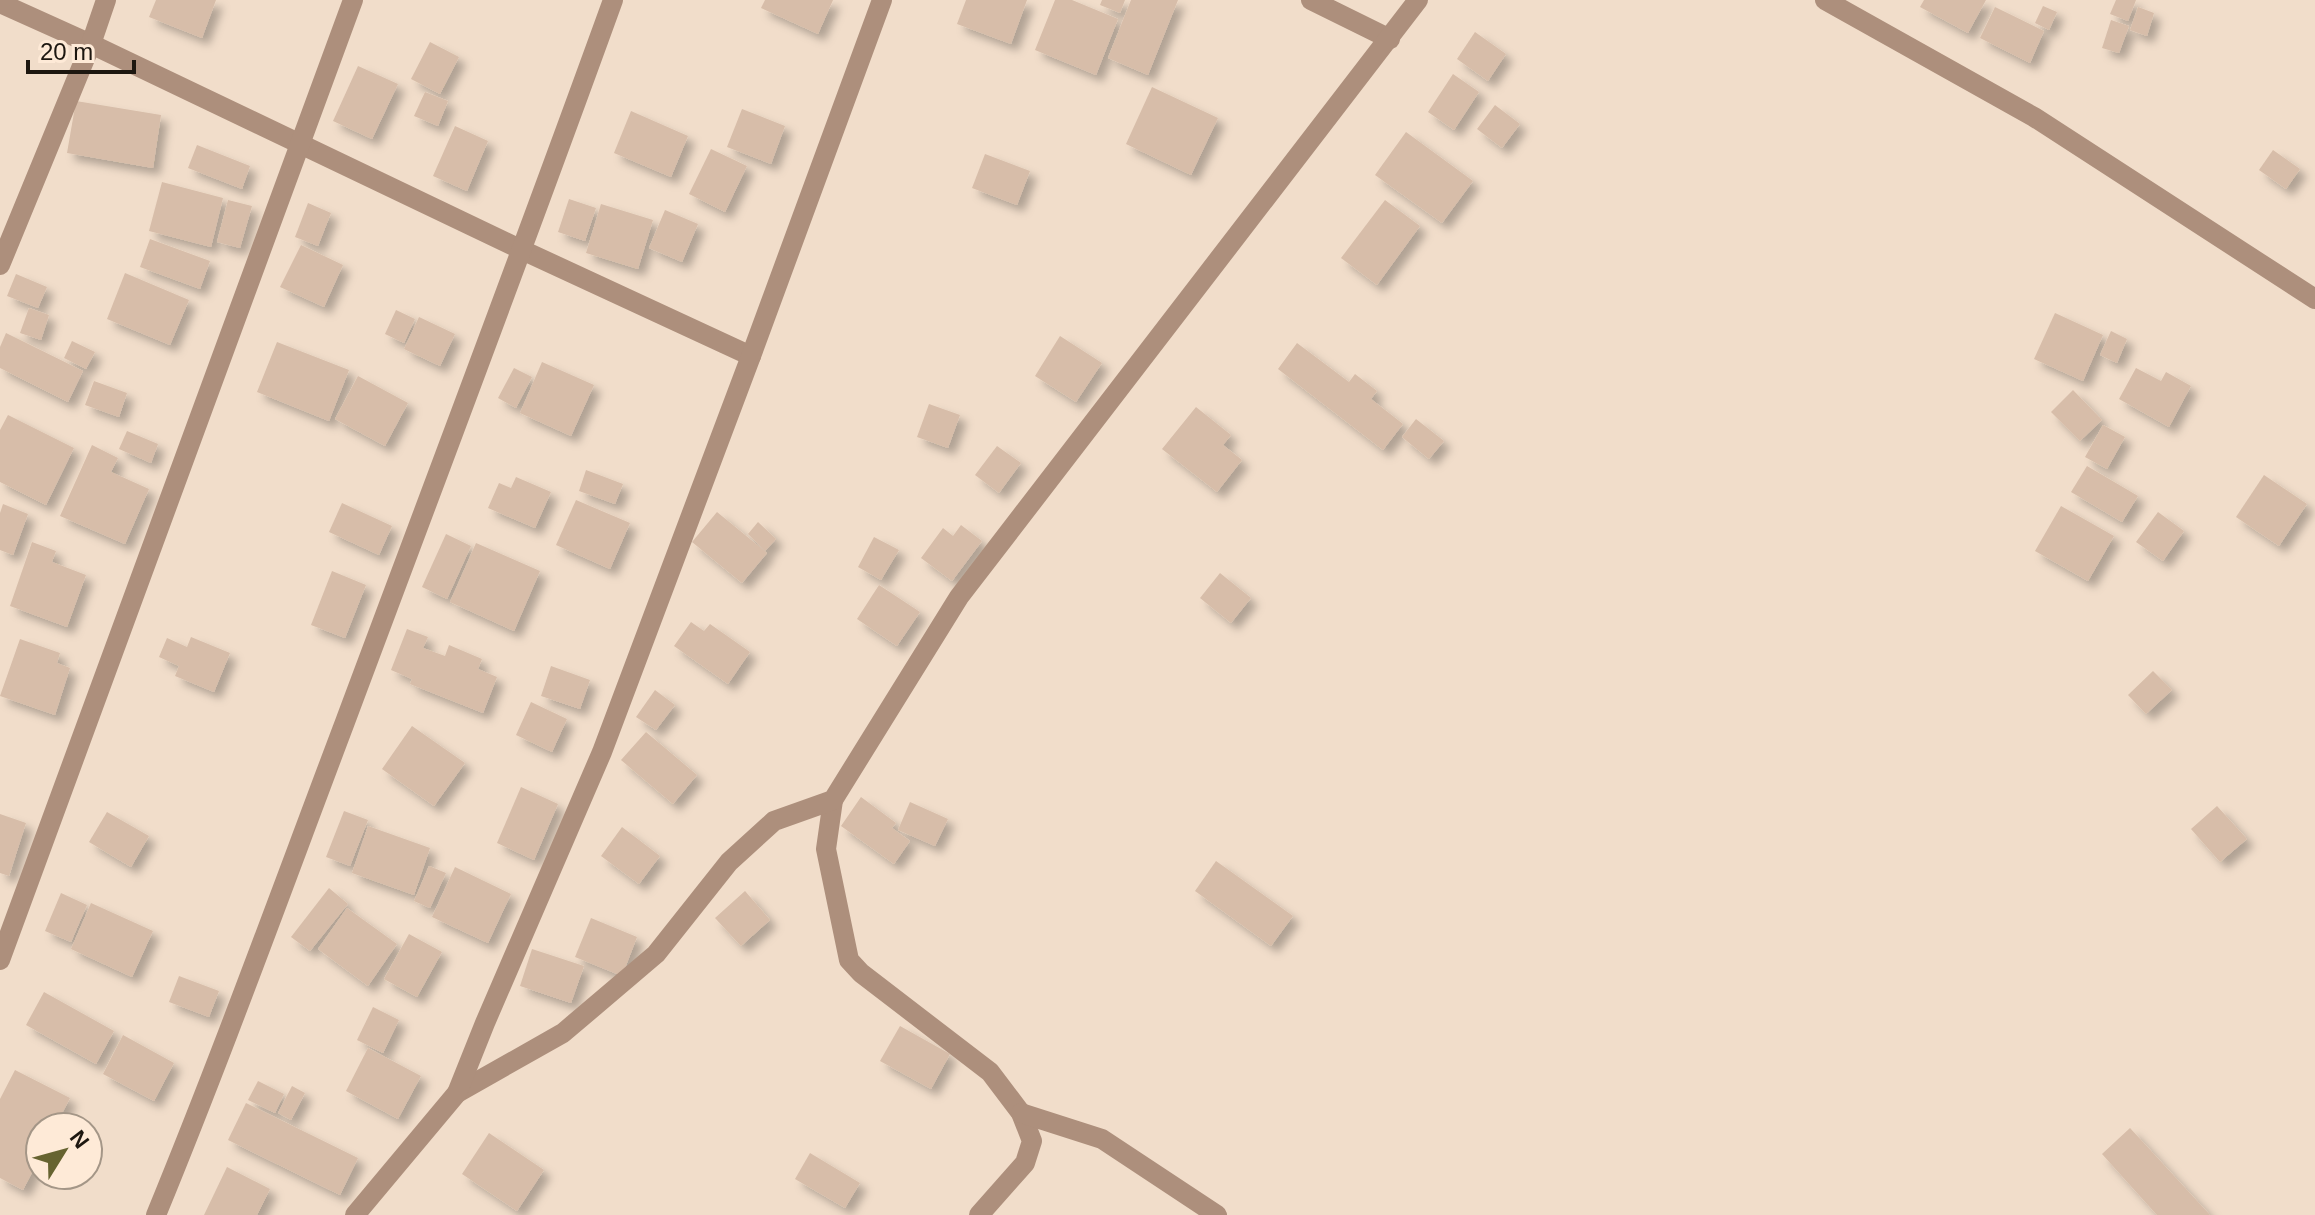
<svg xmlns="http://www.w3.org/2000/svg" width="2315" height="1215" font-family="Arial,sans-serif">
	<defs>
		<filter id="shadow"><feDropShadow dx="7" dy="7" stdDeviation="4" flood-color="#0004"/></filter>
	</defs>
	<rect width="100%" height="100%" fill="#f1ddca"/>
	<!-- building -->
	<g fill="#d7bda9" filter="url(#shadow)">
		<path d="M156,0h60l-14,38 -53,-21z"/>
		<path d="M765,0h68l-15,34 -57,-26z"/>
		<path d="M966,0h61l-16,44 -54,-20z"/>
		<path d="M1055,0h17l46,19 -22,56 -61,-25z"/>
		<path d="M1102,0h23l-5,13 -20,-8z"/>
		<path d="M1131,0h47l-30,75 -40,-17z"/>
		<path d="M1924,0h62l-18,33 -48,-26z"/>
		<path d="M2116,0h20l-8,21 -18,-7z"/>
		<path d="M2043,6l14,6 -8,18 -14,-7z"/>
		<path d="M1995,7l49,24 -14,32 -50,-25z"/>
		<path d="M2138,7l16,6 -7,23 -17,-6z"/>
		<path d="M2111,20l18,6 -10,27 -17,-5z"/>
		<path d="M1475,32l31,22 -18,27 -31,-22z"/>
		<path d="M430,42l29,15 -19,37 -29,-15z"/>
		<path d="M358,66l40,18 -26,55 -39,-18z"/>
		<path d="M1453,74l26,18 -25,38 -26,-18z"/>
		<path d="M1152,87l66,31 -27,57 -65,-31z"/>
		<path d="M425,92l23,9 -10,25 -24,-10z"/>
		<path d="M76,101l85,14 -8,53 -86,-15z"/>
		<path d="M1495,105l25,19 -18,24 -25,-19z"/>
		<path d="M742,109l43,17 -14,38 -44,-17z"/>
		<path d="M631,111l57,25 -17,41 -57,-24z"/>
		<path d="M455,126l33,15 -21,50 -34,-15z"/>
		<path d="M1406,132l67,49 -31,42 -67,-48z"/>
		<path d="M197,145l53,21 -8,23 -54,-21z"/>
		<path d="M711,149l36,17 -22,46 -36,-18z"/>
		<path d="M2273,150l27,19 -14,20 -27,-19z"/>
		<path d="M985,154l45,17 -13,34 -45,-17z"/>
		<path d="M162,182l61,16 -12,49 -62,-16z"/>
		<path d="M569,199l27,9 -11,33 -27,-9z"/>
		<path d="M228,200l24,6 -12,42 -23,-6z"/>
		<path d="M1385,200l35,26 -43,59 -36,-27z"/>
		<path d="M308,203l23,10 -13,33 -23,-9z"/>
		<path d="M601,204l52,16 -15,49 -52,-16z"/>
		<path d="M665,210l33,14 -16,38 -33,-14z"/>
		<path d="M150,239l60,22 -10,28 -60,-22z"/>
		<path d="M301,245l42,20 -19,42 -44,-20z"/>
		<path d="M125,273l64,27 -19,45 -63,-26z"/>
		<path d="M16,274l31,13 -9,21 -31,-12z"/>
		<path d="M29,308l20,7 -8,25 -21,-7z"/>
		<path d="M396,310l19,9 -11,24 -19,-9z"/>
		<path d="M2055,313l48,22 -20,46 -49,-22z"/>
		<path d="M419,317l36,17 -15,32 -36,-17z"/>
		<path d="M2111,331l16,8 -10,24 -17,-8z"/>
		<path d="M6,333l77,38 -15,31 -68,-34v-21z"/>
		<path d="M1060,336l42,27 -26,39 -41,-26z"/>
		<path d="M72,341l23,11 -9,17 -22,-11z"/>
		<path d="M277,342l72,28 -20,51 -72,-29z"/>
		<path d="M1297,343l52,39 6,-8 22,17 -6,8 32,25 -20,26 -105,-81z"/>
		<path d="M542,362l52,23 -23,51 -51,-23z"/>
		<path d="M514,368l18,9 -16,31 -18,-10z"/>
		<path d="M2136,368l25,13 5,-9 25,14 -22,41 -50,-28z"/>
		<path d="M358,376l50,27 -23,43 -50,-27z"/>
		<path d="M94,381l33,12 -8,24 -34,-12z"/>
		<path d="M2073,390l29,30 -22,21 -29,-29z"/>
		<path d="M929,404l31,11 -12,33 -31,-11z"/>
		<path d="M1196,407l35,28 -8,10 19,15 -25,32 -55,-43z"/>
		<path d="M8,415l66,33 -28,57 -46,-23v-52z"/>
		<path d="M1416,419l28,22 -15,18 -27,-22z"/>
		<path d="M2103,425l22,12 -18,32 -22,-12z"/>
		<path d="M127,431l31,13 -7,19 -32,-14z"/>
		<path d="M92,445l26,13 -7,14 38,17 -24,55 -65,-28z"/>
		<path d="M997,446l24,17 -22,30 -24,-18z"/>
		<path d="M2087,466l51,30 -16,26 -51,-30z"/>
		<path d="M586,470l37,14 -8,20 -36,-13z"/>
		<path d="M2264,475l43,29 -28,42 -43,-29z"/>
		<path d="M516,477l35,15 -16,36 -47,-20 11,-25 12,5z"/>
		<path d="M576,500l54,23 -20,46 -54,-24z"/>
		<path d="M342,503l50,23 -13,29 -50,-23z"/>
		<path d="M3,504l25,10 -15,41 -13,-5v-37z"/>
		<path d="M2061,506l53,30 -26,45 -53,-30z"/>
		<path d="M717,512l50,41 -25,30 -50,-41z"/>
		<path d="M2158,512l26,19 -21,30 -27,-19z"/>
		<path d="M758,522l18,17 -11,12 -17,-17z"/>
		<path d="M961,525l21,16 -30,40 -31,-23 22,-30 10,8z"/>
		<path d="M446,534l25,12 -24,53 -25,-12z"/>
		<path d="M874,537l25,13 -18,30 -23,-13z"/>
		<path d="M32,542l24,9 -4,11 34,13 -19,52 -57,-21z"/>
		<path d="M476,543l64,28 -26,60 -64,-29z"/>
		<path d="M332,571l34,14 -21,53 -34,-13z"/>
		<path d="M1220,573l31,25 -20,25 -31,-25z"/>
		<path d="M879,585l41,27 -23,34 -40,-27z"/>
		<path d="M691,622l13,9 6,-7 40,28 -22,32 -54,-38z"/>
		<path d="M407,629l21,8 -5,11 22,8 4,-11 33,14 -4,10 19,8 -14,36 -73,-29 2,-5 -21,-9z"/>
		<path d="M191,637l39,16 -16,39 -39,-16 4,-10 -20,-9 8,-19 20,9z"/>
		<path d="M20,639l40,14 -3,10 13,5 -15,47 -55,-19z"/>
		<path d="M551,666l39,14 -10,29 -39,-13z"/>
		<path d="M2153,671l19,19 -26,24 -18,-19z"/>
		<path d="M655,690l20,15 -19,25 -20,-13z"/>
		<path d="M531,702l36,17 -15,33 -36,-17z"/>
		<path d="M412,726l53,37 -31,43 -52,-37z"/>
		<path d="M646,732l51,43 -24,29 -52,-44z"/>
		<path d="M521,787l37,17 -24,56 -37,-17z"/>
		<path d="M861,797l35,26 -4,5 18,13 -16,23 -53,-38z"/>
		<path d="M910,802l38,17 -13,27 -37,-16z"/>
		<path d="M2217,806l30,33 -27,23 -29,-33z"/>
		<path d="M344,811l24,9 -18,46 -24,-9z"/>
		<path d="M107,812l42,24 -18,31 -42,-25z"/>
		<path d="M0,814l26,9 -17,53 -9,-3z"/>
		<path d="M368,826l62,22 -16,47 -62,-22z"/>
		<path d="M622,827l38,29 -21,28 -38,-28z"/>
		<path d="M1216,861l77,55 -22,30 -76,-55z"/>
		<path d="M429,866l17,7 -16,35 -16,-7z"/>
		<path d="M455,867l56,27 -23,49 -56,-26z"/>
		<path d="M329,888l19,16 -38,47 -19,-14z"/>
		<path d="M745,891l25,29 -29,26 -26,-28z"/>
		<path d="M61,893l26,12 -16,37 -26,-11z"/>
		<path d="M91,903l62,28 -21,46 -61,-28z"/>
		<path d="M347,908l50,36 -29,42 -50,-37z"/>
		<path d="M591,918l46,19 -15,39 -47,-19z"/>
		<path d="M409,934l33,18 -25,45 -33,-18z"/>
		<path d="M532,949l52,17 -13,37 -51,-17z"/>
		<path d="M179,976l40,15 -10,26 -40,-15z"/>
		<path d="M44,992l70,39 -18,33 -70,-39z"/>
		<path d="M373,1007l26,13 -16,33 -26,-13z"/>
		<path d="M900,1026l50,28 -19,35 -51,-28z"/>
		<path d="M123,1035l51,28 -20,38 -51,-27z"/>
		<path d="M368,1048l53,28 -23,43 -52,-28z"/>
		<path d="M15,1070l55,28 -15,29h-15v30l-17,33 -23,-12v-79z"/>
		<path d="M258,1081l26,13 -9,19 -27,-13z"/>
		<path d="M292,1086l13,7 -14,27 -13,-7z"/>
		<path d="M246,1103l112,55 -18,37 -112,-55z"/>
		<path d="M2130,1128l80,87h-53l-55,-61z"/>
		<path d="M489,1133l55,37 -27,41 -55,-37z"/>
		<path d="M810,1153l50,30 -15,25 -50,-29z"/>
		<path d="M227,1167l43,22 -13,26h-53z"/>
	</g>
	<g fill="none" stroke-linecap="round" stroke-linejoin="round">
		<!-- street -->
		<g stroke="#ad8f7c" stroke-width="20">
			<path d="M1311,0l79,39"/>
			<path d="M1825,0l209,117 281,182"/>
			<path d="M0,3l91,41 431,206 229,106"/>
			<path d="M0,265l91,-221 15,-44"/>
			<path d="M833,800l-7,49 23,111 12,13 129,99 31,41 11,28 -7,22 -46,52"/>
			<path d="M0,960l353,-960"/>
			<path d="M457,1093l106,-60 93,-79 73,-92 45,-41 59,-21 126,-203 459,-597"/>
			<path d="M1021,1113l81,26 115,76"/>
			<path d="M156,1215c67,-163 127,-329 189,-493 90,-241 181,-481 268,-722"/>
			<path d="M355,1215l102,-122 28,-70 117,-271 149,-396 131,-356"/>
		</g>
	</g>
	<!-- north arrow -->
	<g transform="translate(64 1151) rotate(53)"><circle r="38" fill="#feead7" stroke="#a49687" stroke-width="2"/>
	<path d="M0-6L14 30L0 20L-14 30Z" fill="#666330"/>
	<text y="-12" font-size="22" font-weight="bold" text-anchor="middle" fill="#1d1710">N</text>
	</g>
	<!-- scale -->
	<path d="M28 60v12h106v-12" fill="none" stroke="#1d1710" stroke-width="4"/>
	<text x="40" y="60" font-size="24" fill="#1d1710" stroke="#feead7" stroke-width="6" paint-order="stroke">20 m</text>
</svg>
